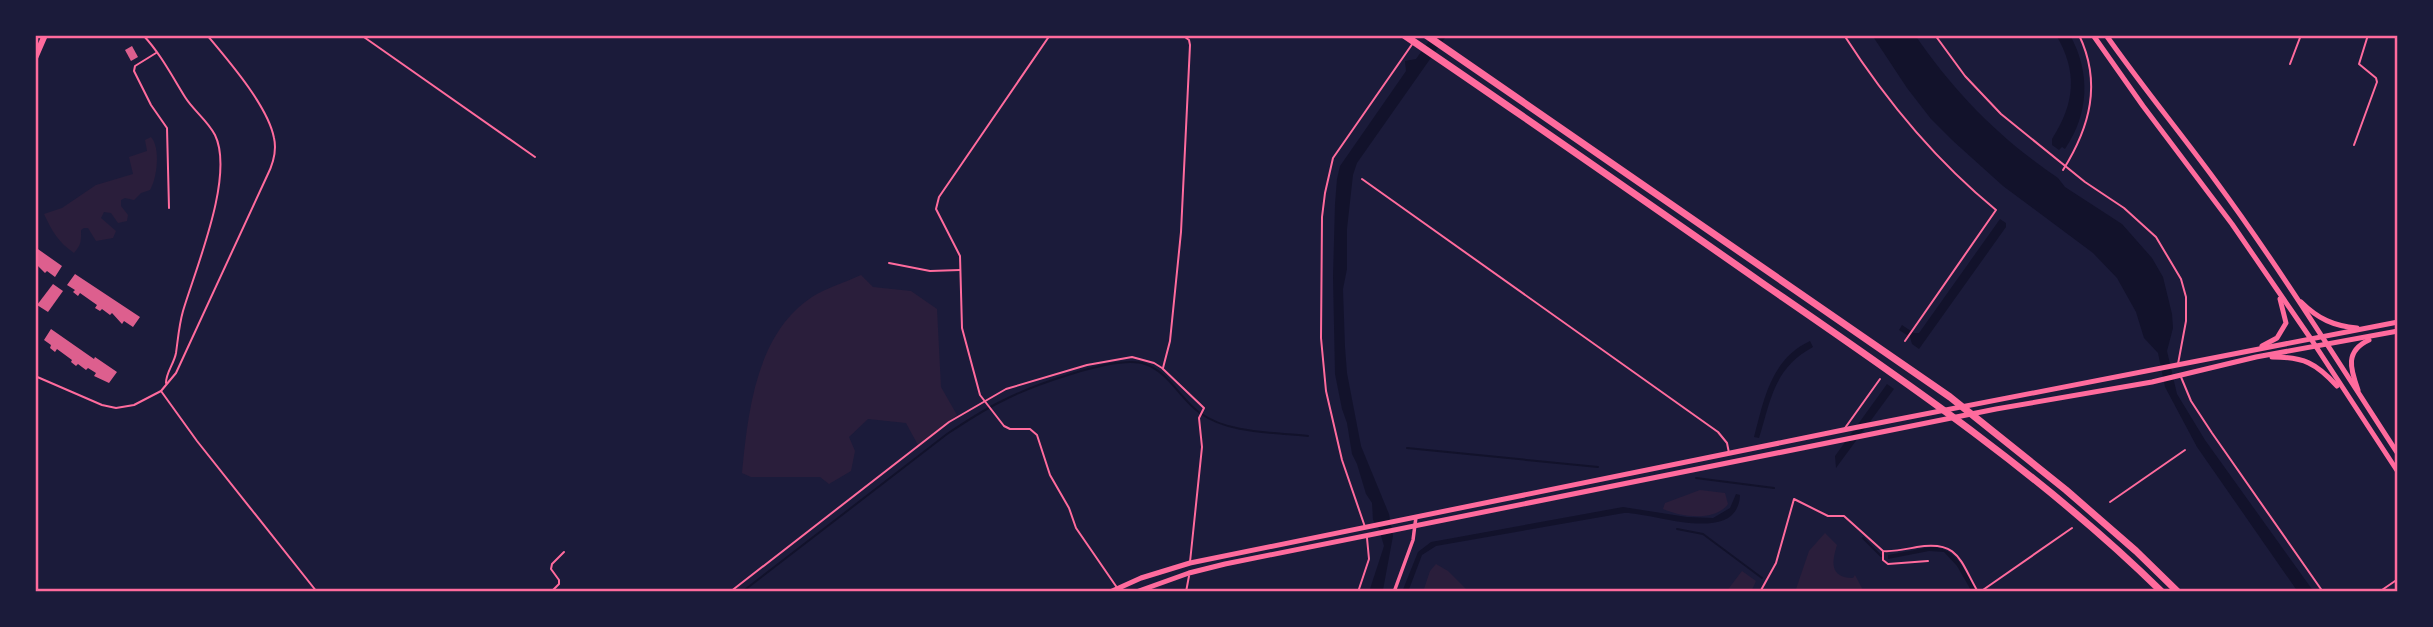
<svg xmlns="http://www.w3.org/2000/svg" width="2433" height="627" font-family="Inter,sans-serif">
	<rect width="100%" height="100%" fill="#1b1b3a"/>
	<!-- green -->
	<g fill="#2a1e3b">
		<path d="M151,137c10,11 6,42 -1,53l-9,3 -7,7 -9,-2 -4,2v6l7,9 -1,6 -9,2 -7,-10 -7,-1 -3,6 15,13 -3,7 -17,3 -8,-13h-4l-3,2c0,10 1,14 -7,23 -16,-11 -22,-22 -30,-39l18,-6 34,-23 37,-11 -4,-17 18,-6 -2,-11z"/>
		<path d="M861,275l12,12 38,4 26,18 4,78 16,28 -38,32 -13,-24 -38,-4 -19,18 6,14 -4,20 -22,13 -9,-7h-69l-9,-4c6,-61 14,-139 70,-176 14,-9 34,-15 49,-22z"/>
		<path d="M1700,490l25,3 3,11c-13,18 -47,13 -65,5l2,-6z"/>
		<path d="M1825,533l12,12c-5,16 -8,33 16,33l2,-3 9,17h-69l14,-41z"/>
		<path d="M1436,564l12,7 21,21h-46l7,-21z"/>
		<path d="M1742,571l14,10 -5,11h-25z"/>
	</g>
	<!-- water -->
	<g fill="#12122b">
		<path d="M1433,35h14l-90,128 -4,12 -6,54v40l-4,20 2,58 2,26 14,73 28,68 4,22 -10,54 -1,2h-13l15,-46 -5,-17 -6,-9 -1,-17 -6,-9 -9,-30 -5,-10 -5,-31 -5,-14 -7,-35 -2,-97 2,-73 2,-25 3,-13 66,-95 -1,-10 11,-2z"/>
		<path d="M1872,35h43c40,58 84,103 143,143l7,9 57,37 30,34 11,19 9,37 1,14 -6,23 10,43 28,46 109,152h-16l-101,-145 -32,-60 -7,-34 -14,-15 -8,-26 -19,-34 -24,-25 -90,-67 -51,-46 -21,-21 -24,-31z"/>
		<path d="M2056,35h14c21,38 19,79 -5,114l-3,-2 -3,3 -7,-5v-6c23,-36 26,-67 4,-104z"/>
		<path d="M2000,219l6,4v4l-87,122 -7,-5 -2,-7 -11,-7 3,-5 12,8h5z"/>
		<path d="M1810,341l3,6c-39,21 -42,52 -54,91l-5,-1c10,-38 17,-78 56,-96z"/>
		<path d="M1887,384l7,5 -58,79 -1,-12z"/>
		<path d="M1736,494l4,1c-2,52 -88,17 -116,18l-188,33 -14,9 -14,37h-6l16,-40 13,-10 192,-35 64,10 26,1 17,-10z"/>
		<path d="M1931,547c26,0 34,25 46,45h-5l-15,-26 -13,-14 -15,-1 -41,8v-4z"/>
	</g>
	<g fill="none" stroke-linecap="round" stroke-linejoin="round">
		<!-- stream -->
		<g stroke="#12122b" stroke-width="2">
			<path d="M1407,448l191,19"/>
			<path d="M1696,478l78,10"/>
			<path d="M1677,529l26,5 59,44"/>
			<path d="M1863,538l18,18"/>
			<path d="M742,592l205,-158c18,-12 36,-24 55,-33 27,-14 114,-47 143,-37 24,8 35,35 55,49 29,21 74,19 108,23"/>
		</g>
	</g>
	<!-- building -->
	<g fill="#dd5f8e">
		<path d="M132,46l6,11 -7,4 -6,-11z"/>
		<path d="M35,247l27,19 -7,11 -8,-6 -2,2 -10,-10z"/>
		<path d="M75,274l65,43 -7,10 -9,-6 -2,3 -10,-11 -2,2 -8,-6 -2,2 -5,-3 2,-3 -17,-12 -2,3 -5,-4 2,-2 -8,-5z"/>
		<path d="M53,284l10,7 -15,21 -11,-7z"/>
		<path d="M51,329l43,30 1,-2 22,15 -8,11 -15,-7 2,-3 -8,-5 -2,2 -8,-6 -2,2 -5,-4 1,-2 -15,-11 -2,3 -5,-4 1,-3 -7,-5z"/>
	</g>
	<g fill="none" stroke-linecap="round" stroke-linejoin="round">
		<!-- service -->
		<g stroke="#ff6b9d" stroke-width="2">
			<path d="M143,35c17,18 29,41 42,62 8,13 23,24 30,38 20,41 -20,135 -32,176 -4,14 -5,28 -7,42 -2,11 -10,19 -10,30"/>
			<path d="M361,35l174,122"/>
			<path d="M1050,35l-111,162 -3,12 24,47 2,72 18,67 24,31 6,3h20l7,6 13,40 19,33 7,20 44,64"/>
			<path d="M1844,35c43,67 91,125 152,175l-91,131"/>
			<path d="M1935,35l30,41 36,38 84,68 39,26 32,29 25,42 5,18v24l-8,43"/>
			<path d="M156,53l-21,13 -1,5 17,34 16,23 2,80"/>
			<path d="M2290,64l11,-29"/>
			<path d="M2354,145l23,-63 -1,-4 -17,-14 9,-29"/>
			<path d="M2063,170c27,-43 39,-87 16,-135"/>
			<path d="M1362,179l356,253 9,11 2,10"/>
			<path d="M889,263l41,8 30,-1"/>
			<path d="M1163,368l7,-27 11,-109 9,-187 -1,-5 -4,-3"/>
			<path d="M35,376l67,29 14,3 18,-3 27,-14 15,-18 91,-197c6,-12 10,-25 7,-38 -6,-32 -46,-78 -67,-103"/>
			<path d="M2181,377l10,24 21,32 111,159"/>
			<path d="M161,391l36,50 120,151"/>
			<path d="M1845,428l35,-49"/>
			<path d="M2110,502l75,-52"/>
			<path d="M1365,527l-23,-67 -16,-69 -5,-53 1,-121 3,-24 8,-35 80,-115"/>
			<path d="M1883,552v8l5,4 40,-3"/>
			<path d="M551,592l8,-8v-4l-8,-11 1,-5 12,-12"/>
			<path d="M730,592l219,-170 57,-33 81,-24 45,-8 22,6 8,5 42,40 -5,10 3,29 -12,115"/>
			<path d="M1186,592l3,-16"/>
			<path d="M1358,592l11,-33 -2,-21"/>
			<path d="M1760,592l16,-29 18,-64 34,17h16l39,35c11,1 23,-2 34,-4 42,-7 43,14 61,45"/>
			<path d="M1980,592l92,-64"/>
			<path d="M2379,592l19,-13"/>
		</g>
		<!-- minor -->
		<path stroke="#ff6b9d" stroke-width="3.5" d="M1394,592l19,-52 3,-23"/>
		<!-- secondary -->
		<g stroke="#ff6b9d" stroke-width="5">
			<path d="M2093,35l50,71 89,118 79,115 87,133"/>
			<path d="M2106,35c35,50 73,96 109,145 65,88 123,182 183,274"/>
			<path d="M2301,302c17,17 33,24 56,26"/>
			<path d="M2262,346l15,-8 9,-15 -6,-24"/>
			<path d="M2272,357c32,0 44,6 65,29"/>
			<path d="M2358,390c-8,-22 -13,-39 11,-50"/>
			<path d="M1110,592l31,-14 49,-15 658,-134 550,-107"/>
			<path d="M1136,592l53,-19 36,-9 771,-155 156,-27 104,-25 142,-26"/>
		</g>
		<!-- primary -->
		<path stroke="#ff6b9d" stroke-width="6" d="M35,58l10,-23"/>
		<!-- motorway -->
		<g stroke="#ff6b9d" stroke-width="7">
			<path d="M1404,35c121,82 241,166 361,250 138,95 277,189 397,307"/>
			<path d="M1426,35l524,362 116,93 70,61 42,41"/>
		</g>
	</g>
	<!-- border -->
	<rect width="2433" height="627" fill="none" stroke="#1b1b3a" stroke-width="74"/>
	<rect x="37" y="37" width="2359" height="553" fill="none" stroke="#ff6b9d" stroke-width="2.5"/>
</svg>
